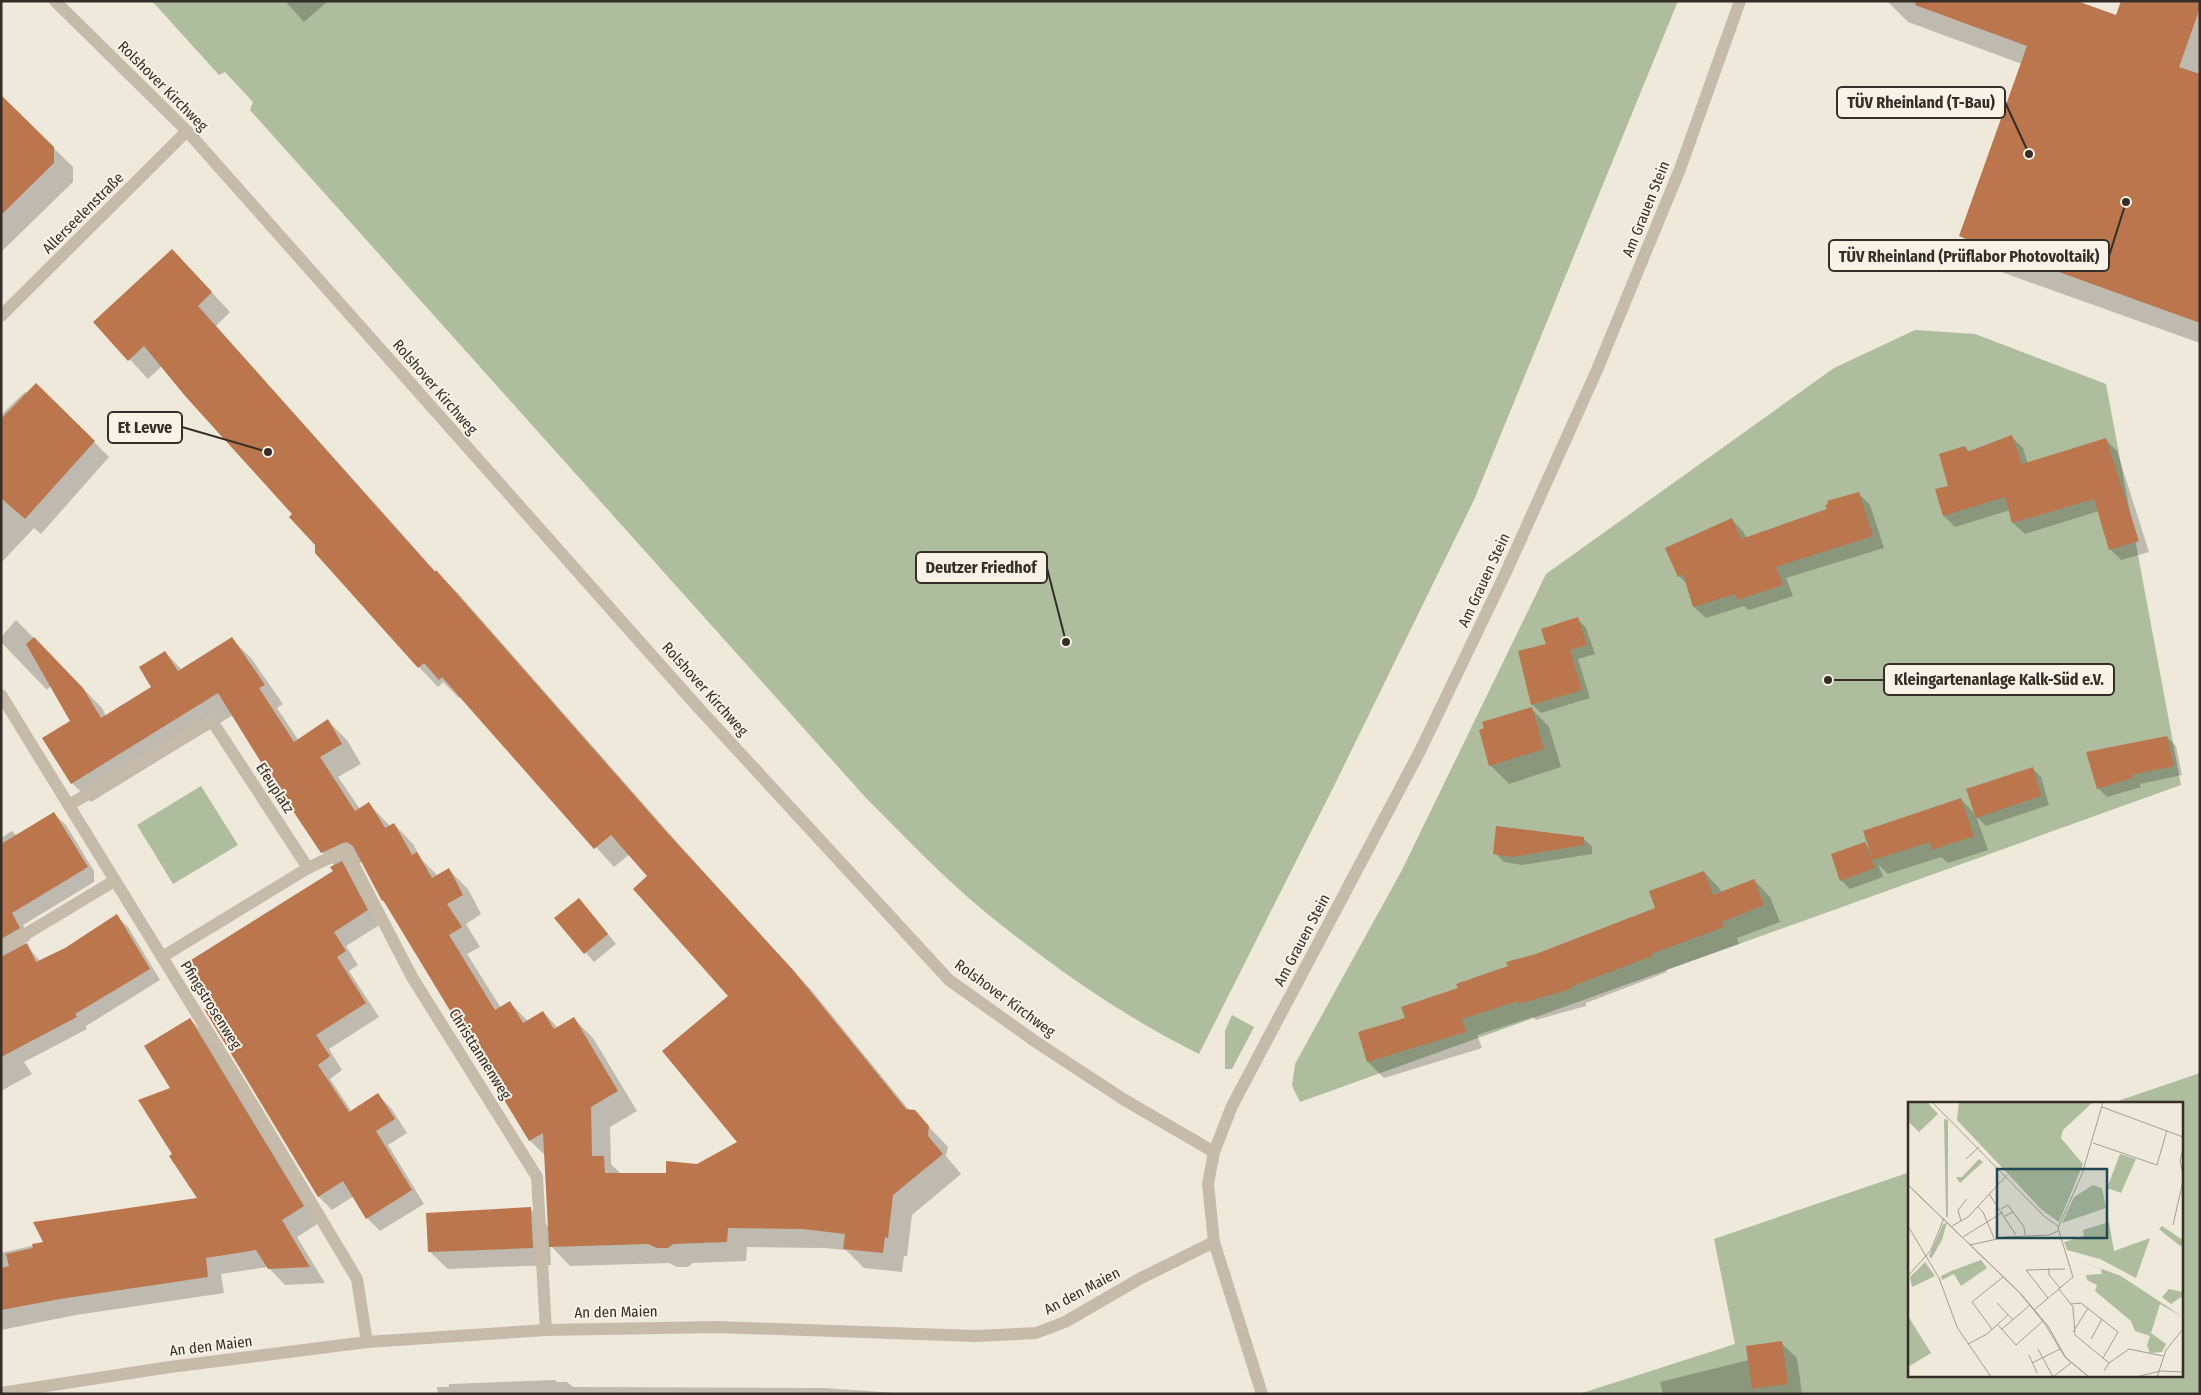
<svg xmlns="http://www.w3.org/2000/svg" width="2201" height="1395" font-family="'Fira Sans Condensed',sans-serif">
	<rect width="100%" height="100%" fill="#efe9db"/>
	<!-- green -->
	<g fill="#aebd9d">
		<path d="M152,1h1526l-204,499 -139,284 -136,270c-77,-38 -149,-89 -215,-143 -42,-35 -80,-75 -118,-113l-616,-688 3,-8 -28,-30 -6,3z"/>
		<path d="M1915,330l60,4 131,50 75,401 -881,317 -8,-16 3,-22 107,-194 144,-296 288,-206z"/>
		<path d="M201,786l37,59 -65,39 -36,-59z"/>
		<path d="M1232,1015l22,12 -22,42h-7v-38z"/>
		<path d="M2200,1073v321h-621l156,-50 -21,-105 196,-67v204h272v-272h-73z"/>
	</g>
	<!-- shadow -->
	<g fill="#0003">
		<path d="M285,1h43l-24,21z"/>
		<path d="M1887,1h187l43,16 83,-16v342l-207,-74 -32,-33 61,-172 -114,-42z"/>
		<path d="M1,96l72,71v15l-72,70z"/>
		<path d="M191,270l39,42 -14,14 220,246 20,19 227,258 129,142 97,119 5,1 34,36 -2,9 15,18 -49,41 -5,41h-3l-2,16 -38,-4 -18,-18 -22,-2 -77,-1 -1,14 -53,2 -5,4h-11l-8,-4 -99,3 -20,-21 1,20 -103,4 -19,-18 101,-42 20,19 -4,-72 -16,-15 -142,-236 -5,-4 -21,-39 -14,6 7,8 26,48 -35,22 12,19 -9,6 30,46 -50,32 13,21 -12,9 22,33 26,-17 13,13 16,25 -19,12 36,59 -44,27 -13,-13 -13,-22 -22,14 -13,-13 -114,-188 129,-138 1,-5 -13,-14 -32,-47 -20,-19 -6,-22 -31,-49 -142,87 -19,-19v-62l-21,-35 -4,4 -46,-48v-5l15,-17 86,88 4,8 47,-28 12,-36 17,18 50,-31 19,19 32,46 -6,4 22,33 29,-20 19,19 14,24 -23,13 22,32 9,-5 21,22 4,-2 19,20 9,16 16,16 11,-6 19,19 13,25 -15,10 14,23 -13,7 34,54 9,-5 19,19 14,-10 15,16 16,-9 19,19 44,73 -27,16 1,37 10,10h46l30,-9 42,-22 -9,-147 -81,-120 -19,-22 -16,13 -153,-171 -2,2 -16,-16 -5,5 -19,-20 -126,-153 -131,-148 -14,13 -53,-57z"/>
		<path d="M36,384l73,73 -68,77 -7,-6 -33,35v-148l24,-23 2,1z"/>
		<path d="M2012,437l11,11 5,16 78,-24 11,11 32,101 -28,8 -11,-11 -11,-38 -74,23 -12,-11 -3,-13 -55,17 -11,-11 -7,-26 13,-4 15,-39 5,5z"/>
		<path d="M1858,493l12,12 14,43 -98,30 7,18 -44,14 -5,-4 -38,12 -12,-11 -7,-23 -8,-8 52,-57 12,12 4,8 81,-29z"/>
		<path d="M1578,619l8,9 9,26 -17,5 12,39 -49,15 -9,-9 15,-59z"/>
		<path d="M1531,708l18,19 12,40 -52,17 -19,-19z"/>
		<path d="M2167,737l9,9 6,29 -42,9 1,3 -34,10 -9,-9z"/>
		<path d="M2032,768l9,9 8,28 -63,21 -10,-10 12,34 -40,13 -7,-6 -53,17 -10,-10 5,13 -33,12 -9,-9 24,-37 5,6 91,-50 15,16z"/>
		<path d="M54,814l12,11 28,46v11l-71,43 7,15 -5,3 15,18 26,-12 50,-33 12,11 32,53 -74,46 1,3 -63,33 8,12 -31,17v-253l11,-7 5,5z"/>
		<path d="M1583,838l9,9v7l-70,11 -18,-3 -9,-9z"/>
		<path d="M1704,872l16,17 2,4 32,-13 16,17 10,25 -43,16 2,6 -73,26 1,2 -81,31v3l-50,14 -3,-3 -56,18 5,13 -98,30 -16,-16 -8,-29 47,-14 53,-30 49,-22 148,-58z"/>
		<path d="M587,908l29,36 -22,18 -38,-44z"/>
		<path d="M190,1019l16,17 113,187 -22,14 28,46 -40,2 -17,-18 -47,7 3,19 -148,22 -75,15v-77l43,-10 155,-44 -25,-45 -2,-65z"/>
		<path d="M1781,1343l16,15 5,36h-139l-3,-12 89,-22z"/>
		<path d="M555,1380l2,2h10l6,5 251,1 87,6h-473l-1,-7h12v-3z"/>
	</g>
	<!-- building -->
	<g fill="#bb764d">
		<path d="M1916,1h161l39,14 5,-14h79v7l-21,59 21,7v249l-241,-87 68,-190 -112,-41z"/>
		<path d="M1,95l53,52v16l-53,52z"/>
		<path d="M172,249l40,43 -14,14 237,266 1,-2 227,258 130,142 113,139 9,1 14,16 -1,10 15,18 -50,41 -5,43 -3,-1 -2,16 -40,-4 2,-15 -42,-5 -75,-1 -1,14 -54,2 -5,4h-11l-9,-4 -99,3 -6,-114 -14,8 -146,-241 -1,1 -29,-55 -6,-4 -4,1 -22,10 -46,-69 -6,3 -12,-19 5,-4 -44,-71 -147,91 -29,-46 28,-17 -44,-77 8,-7 49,51 18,30 50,-31 -12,-20 26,-16 13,20 54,-34 33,48 -6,3 35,54 34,-23 14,25 -22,13 35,54 14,-9 16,26 9,-5 18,32 5,-3 15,26 17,-10 14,27 -16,9 15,23 -13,8 46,75 15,-9 13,22 20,-12 11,18 20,-12 44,74 -27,16 1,49h12l1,17h61v-12l31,3 40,-22 -75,-91 66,-55 -95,-107 14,-13 -36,-41 -17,14 -152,-172 -3,3 -15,-17 -6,5 -103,-115v-8l-26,-28 3,-3 -106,-117 -42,-51 -16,15 -35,-39z"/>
		<path d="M36,383l59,58 -70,78 -24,-21v-79z"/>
		<path d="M2012,435l10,29 84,-26 33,103 -30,9 -15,-51 -82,24 -7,-26 -62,19 -8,-27 13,-3 -9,-32 26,-8 2,6z"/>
		<path d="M1859,492l14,44 -97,31 7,18 -46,15 -2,-6 -42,13 -10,-33 -5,3 -13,-29 67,-30 9,21 86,-30 -2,-4 3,-1 -1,-3z"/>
		<path d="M1578,617l9,28 -17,5 12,40 -51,15 -13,-54 28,-7 -5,-15z"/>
		<path d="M1532,707l12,42 -55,17 -10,-36 5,-2 -2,-6z"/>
		<path d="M2167,736l7,30 -42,9 1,3 -36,11 -11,-37z"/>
		<path d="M2033,767l8,29 -65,22 -10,-29z"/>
		<path d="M1961,798l13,38 -42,14 -2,-8 -57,18 -10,-29z"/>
		<path d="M54,812l34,55 -76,46 8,15 -19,11v-95z"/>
		<path d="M1496,826l88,11v8l-72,12 -19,-3z"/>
		<path d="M1865,842l10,26 -35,13 -9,-27z"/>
		<path d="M342,861l26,49 -34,22 12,19 -9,6 29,46 -50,32 14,21 -12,9 31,47 29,-19 17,26 -19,12 36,59 -46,29 -23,-38 -25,16 -114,-188 4,-2 -25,-42 150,-94 -3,-4z"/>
		<path d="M1704,871l9,24 41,-16 10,26 -42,17 2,5 -73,27 1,2 -82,31 1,2 -52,15 -1,-3 -56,18 4,13 -99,30 -9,-30 47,-14 -4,-11 57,-19 -2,-4 52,-18 -2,-4 30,-8 119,-46 -6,-17z"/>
		<path d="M579,898l29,36 -24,20 -30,-36z"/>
		<path d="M117,914l33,55 -75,45 2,3 -76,40v-100l26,-14 9,19 29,-14z"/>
		<path d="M190,1018l114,188 -22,14 28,47 -42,2 -12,-19 -50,8 2,19 -148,22 -59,11v-42l8,-2 -3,-12 27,-6 -1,-4 11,-2 -10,-20 164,-24 -28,-42 3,-2 -34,-54 32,-12 -26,-42z"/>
		<path d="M531,1207l2,41 -105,4 -2,-39z"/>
		<path d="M1782,1341l6,43 -36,5 -6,-43z"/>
	</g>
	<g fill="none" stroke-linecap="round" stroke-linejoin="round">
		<!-- minor -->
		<g stroke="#c6baa8" stroke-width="12">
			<path d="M55,1l132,130 508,573 254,276 87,62 87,57 91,53"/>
			<path d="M1,316l186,-185"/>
			<path d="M1,695l241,392 115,192 10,63"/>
			<path d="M69,805l143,-84 96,147 -146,89"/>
			<path d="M308,868l38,-18 66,127 125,200 9,153"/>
			<path d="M1,949l113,-68"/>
			<path d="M1,1393l169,-26 197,-25 179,-12 171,-3 259,9 60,-3 29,-11 76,-44 73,-36"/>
		</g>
		<!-- tertiary -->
		<path stroke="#c6baa8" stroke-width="12" d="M1262,1394l-48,-152 -6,-58 6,-32 18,-46 189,-357 85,-177 91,-202 83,-201 60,-168"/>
	</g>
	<g text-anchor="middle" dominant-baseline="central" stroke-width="4" stroke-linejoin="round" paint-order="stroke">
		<!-- street labels -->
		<g font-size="15" fill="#342d28" stroke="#f8f2e7">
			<text transform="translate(163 86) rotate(45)">Rolshover Kirchweg</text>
			<text transform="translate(1646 209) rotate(-68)">Am Grauen Stein</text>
			<text transform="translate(83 213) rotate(-45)">Allerseelenstraße</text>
			<text transform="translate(435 387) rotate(49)">Rolshover Kirchweg</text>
			<text transform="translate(1484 580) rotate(-65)">Am Grauen Stein</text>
			<text transform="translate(705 689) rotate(48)">Rolshover Kirchweg</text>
			<text transform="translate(275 788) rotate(57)">Efeuplatz</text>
			<text transform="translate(1302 940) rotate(-62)">Am Grauen Stein</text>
			<text transform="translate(1005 998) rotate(36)">Rolshover Kirchweg</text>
			<text transform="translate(211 1005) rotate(58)">Pfingstrosenweg</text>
			<text transform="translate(480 1054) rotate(58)">Christtannenweg</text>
			<text transform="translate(1082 1291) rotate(-28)">An den Maien</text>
			<text transform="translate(616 1312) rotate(-1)">An den Maien</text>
			<text transform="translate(211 1346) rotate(-7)">An den Maien</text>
		</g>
	</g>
	<!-- overview -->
	<g transform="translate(1908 1102)">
		<rect width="275" height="275" fill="#efe9db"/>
		<path d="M0,0h19l11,12 -19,18 -11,-11zM51,0h134l-30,28 -2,8 22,26 -24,58 -17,-12 -85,-90zM36,17l4,1v98l-2,-2zM212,52l16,5 -15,34 -14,-5zM71,57l4,3 -23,21 -4,-6h6zM185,83l9,3 4,20 -44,15 12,-26zM201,120l5,29 36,-13 -14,40 -36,-19 -33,-9 -3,-8 20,-6 -1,-6zM39,121l-5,17 -11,19 -2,-3 14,-32zM254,124l21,14v4l-3,2 -21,-17zM161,155l52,19 62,41 -23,-13 -9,29 15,11 -4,8 -12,1 -3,-8 3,-9 -15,-5 -4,-10 -36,-30 2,-6 -10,-5 -1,-5 16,-1 -1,-5zM73,158l6,8 -26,18 -7,-12 -12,6 -1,-4 10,-5zM17,160l10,14 -23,11 -2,-10zM261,187l14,3v4l-12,8 -9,-7zM0,214l23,37 -23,14z" fill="#aebd9d"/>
		<path fill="none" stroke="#a49e93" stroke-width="1" d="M24,0l113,115 13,9M194,5l81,30M185,41l64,22 10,-35M275,47l-3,11 3,15M58,57l13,-12M0,83l111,107 26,32 20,33 24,20M0,83l113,109 27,32 18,32 23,19M81,92l27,41M70,105l5,5 11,26M93,107l7,-4 5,7 -8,4M105,110l11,15 1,8M53,119l-3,-11 9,-11M265,123l10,-44M0,124l31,52 18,49 34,50M44,124l16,-9 39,-42M55,135l40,-25M62,143l36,-8 43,-2 9,-4M141,166v7l11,13M0,174l23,-26 13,-32M151,187l14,18 2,28 34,28M140,196l-22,-28 39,-1M89,201l16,17M163,202l10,-1 37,29 -15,26M126,208l39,-33 -15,-49 24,-54 21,-72M90,223l18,20 27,-24M84,227l-20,-27 31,-25M94,227l28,-24M165,230l15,-24M183,237l11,-20M60,242l19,-10 21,-19M130,247l15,28M121,253l8,18M124,261l28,-14M196,269l5,-8 20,-14 34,7M145,275l18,-14M228,275l24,-6 23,1M249,275l9,-27 17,-21"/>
		<path fill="#214852" fill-opacity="0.15" stroke="#214852" stroke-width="2.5" d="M89,67h110v69h-110z"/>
		<rect width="275" height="275" fill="none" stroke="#342d28" stroke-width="2.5"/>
	</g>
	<!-- callouts -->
	<path fill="none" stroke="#342d28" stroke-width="2" d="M2029 154L2005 102M2126 202L2109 256M268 452L182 427M1066 642L1047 568M1828 680L1884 680"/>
	<g fill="#342d28" stroke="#f8f2e7" stroke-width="2">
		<circle cx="2029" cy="154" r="5"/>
		<circle cx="2126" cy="202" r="5"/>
		<circle cx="268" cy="452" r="5"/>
		<circle cx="1066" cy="642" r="5"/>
		<circle cx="1828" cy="680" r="5"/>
	</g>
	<g fill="#f8f2e7" stroke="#342d28" stroke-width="2">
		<rect x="1837" y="87" width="168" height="31" rx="5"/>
		<rect x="1829" y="240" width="280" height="31" rx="5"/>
		<rect x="108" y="412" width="74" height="31" rx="5"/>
		<rect x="916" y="552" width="131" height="31" rx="5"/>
		<rect x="1884" y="664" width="230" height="31" rx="5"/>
	</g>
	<g font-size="16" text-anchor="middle" font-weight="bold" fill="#342d28">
		<text x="1921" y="108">TÜV Rheinland (T-Bau)</text>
		<text x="1969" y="262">TÜV Rheinland (Prüflabor Photovoltaik)</text>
		<text x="145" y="433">Et Levve</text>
		<text x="981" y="573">Deutzer Friedhof</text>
		<text x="1999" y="685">Kleingartenanlage Kalk-Süd e.V.</text>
	</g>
	<!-- border -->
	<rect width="2201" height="1395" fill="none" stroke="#342d28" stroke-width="5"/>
</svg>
